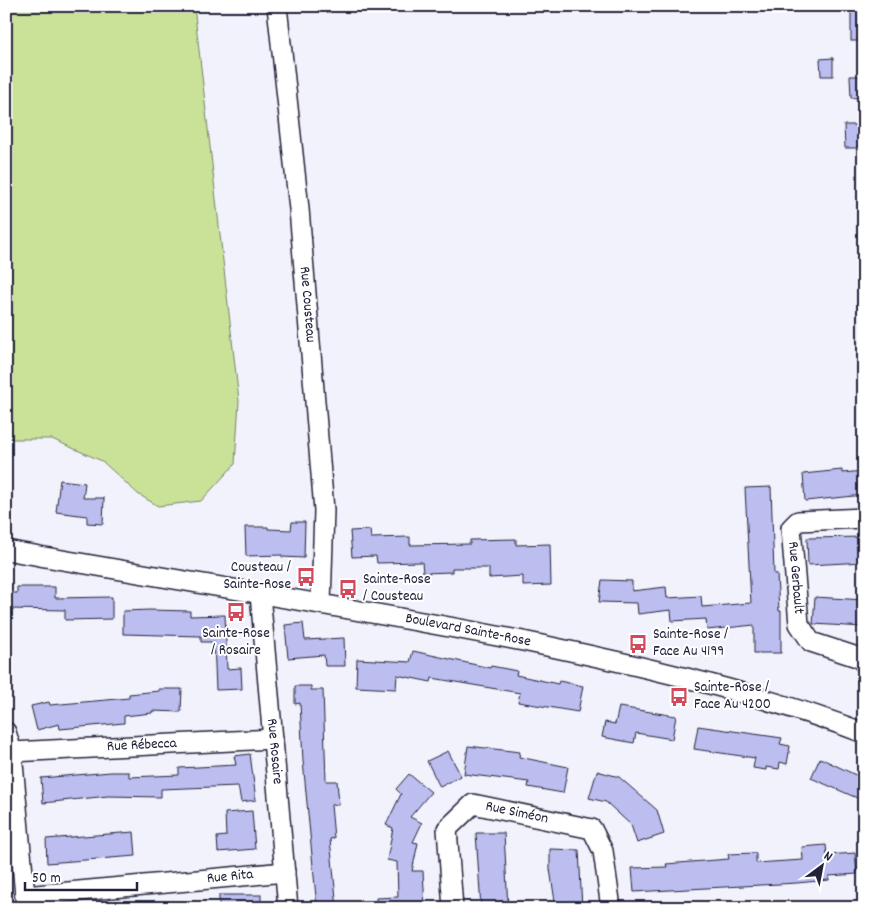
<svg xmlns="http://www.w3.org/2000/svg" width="870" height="914" font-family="Dekko,sans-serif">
	<rect width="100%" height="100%" fill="#f2f2fc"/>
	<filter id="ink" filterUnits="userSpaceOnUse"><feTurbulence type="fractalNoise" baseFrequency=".02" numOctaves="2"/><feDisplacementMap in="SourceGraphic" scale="10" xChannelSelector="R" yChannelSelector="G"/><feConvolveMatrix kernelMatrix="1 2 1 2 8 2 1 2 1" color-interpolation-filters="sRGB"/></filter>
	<g filter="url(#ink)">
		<!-- green -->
		<path fill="#c9e298" stroke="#76826a" d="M6,6h188l45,395 -4,63 -34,37 -43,5 -20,-12 -36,-33 -50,-22h-46z"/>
		<!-- building -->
		<g fill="#bcbef0" stroke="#22223b">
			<rect x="851" y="11" width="13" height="30"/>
			<path d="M833,58v18h-12l-1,-17z"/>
			<path d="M850,76h14v21l-13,1z"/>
			<path d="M844,125h20v23h-19z"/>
			<path d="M842,470v3l22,-2v24l-59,6 -2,-27z"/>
			<path d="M60,480l25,3 -2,15h21l-1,26 -16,-1v-7l-31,-4z"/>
			<path d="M771,487l3,87h3l2,37h2v42h-27v-28l-47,5 -1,-11 -34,2 -1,-11 -33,4 -1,-11 -38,-1 3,-22 30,1v10l34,-4 1,11 34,-2 1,11 49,-4 -6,-115z"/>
			<path d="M292,522h13l-1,36 -22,-1v-2l-36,1 -1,-29h23v2l23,1z"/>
			<path d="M370,530l1,8 39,-1v8l60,-1v-4l46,-1v6l34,-1 1,41 -28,1v-10l-34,2v-10h-37v4l-29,1 -1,-11 -45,1 -1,-7 -24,1 -2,-26z"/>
			<path d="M864,537v25l-56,3 -1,-27z"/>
			<path d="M17,587h38v11l57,-1v22l-47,1v-10l-56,-1v-16h8z"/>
			<path d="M815,597l49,3v27l-51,-3z"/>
			<path d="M150,610l40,1v5l35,-1 2,54 14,-1 1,21 -26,1 -2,-48h-13v-6l-78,-2v-23z"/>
			<path d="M303,623l2,17 39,-2 1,28h-20l-1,-11 -36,3 -3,-33z"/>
			<path d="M413,651l77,17 1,-2 26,5 -1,4 42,9 1,-3 24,5 -5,26 -60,-10 2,-9 -88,-15 -1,4 -34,-7 -1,14 -40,-2 1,-28 53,3z"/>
			<path d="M295,686h16v4h12l3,91h11l2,23 -8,1 3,33 -4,1 7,69h-20l-14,-147 -3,-58 -5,1z"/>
			<path d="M159,689h23l-1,23 -29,-1v2l-28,3v7l-64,6 -1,-5 -22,6 -6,-24 18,-4 1,3 79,-7v-4l30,-3z"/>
			<path d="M619,707l57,9 -4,23 -36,-6 -2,10 -32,-6 3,-15 10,2z"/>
			<path d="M698,726l84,12 -2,6 10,2 -3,18 -7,-2 -1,7 -13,-2v3l-13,-2 2,-10 -61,-9z"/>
			<path d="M468,746l52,6 -1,5 49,10 -5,26 -35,-6 1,-5 -65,-8z"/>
			<path d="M448,751l13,25 -21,11 -13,-26z"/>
			<path d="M250,754l6,46 -15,2 -3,-16 -77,3v8l-53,-1 -65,7 -2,-25 70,-6h18v5l50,-2v-7l57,-3 -2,-9z"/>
			<path d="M820,758l44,21v22l-53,-23z"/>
			<path d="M597,771l22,6 38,33 7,24 -27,9 -6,-18 -25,-23 -17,-4z"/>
			<path d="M409,774l22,18 -21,25 12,6 -9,19 5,1 -6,28h11l2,37h-49v-10l22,-1 -1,-35 -10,-2 6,-32 -7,-3 15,-31 -5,-5z"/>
			<path d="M252,811l3,38 -37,3 -1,-15 9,-1 -1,-23z"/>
			<path d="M134,832l2,24 -89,7 -1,-24z"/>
			<path d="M476,833h28l4,75h-27z"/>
			<path d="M826,845l1,10 28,-2 2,21 -28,2v4l-32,3 -163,9 -2,-24 35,-1 -1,-3 63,-5 -1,-5 28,-1v10l47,-3 -1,-13z"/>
			<path d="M550,849l29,1 3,58h-26l-6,-39z"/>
			<rect x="219" y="895" width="42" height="13"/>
		</g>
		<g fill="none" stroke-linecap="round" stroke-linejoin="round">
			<!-- minor casing -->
			<g stroke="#22223b" stroke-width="22">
				<g id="minor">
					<path id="s1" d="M277,6l22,203 25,301 -3,94"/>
					<path id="s2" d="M864,518l-66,3 -7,7 8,96 12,18 49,16 4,5"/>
					<path id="s3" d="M6,550c172,31 346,57 517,91 115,24 231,50 341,92"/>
					<path id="s4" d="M260,594l28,314"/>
					<path d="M6,732l6,20 14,155"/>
					<path id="s5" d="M12,752l261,-13"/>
					<path id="s6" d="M25,896l260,-24"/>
					<path id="s7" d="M453,908l-6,-79 26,-25 119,25 11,22 8,57"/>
				</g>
			</g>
			<!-- minor -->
			<use href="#minor" stroke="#fff" stroke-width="19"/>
		</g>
	</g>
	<!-- icons -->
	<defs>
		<g id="bus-bare" transform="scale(1.5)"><path d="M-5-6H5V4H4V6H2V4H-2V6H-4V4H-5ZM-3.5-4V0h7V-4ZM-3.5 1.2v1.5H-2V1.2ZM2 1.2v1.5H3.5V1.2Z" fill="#d1495b" stroke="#fff" stroke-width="2.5" paint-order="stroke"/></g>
	</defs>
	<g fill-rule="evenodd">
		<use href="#bus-bare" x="306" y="577"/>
		<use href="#bus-bare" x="348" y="589"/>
		<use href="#bus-bare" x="236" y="612"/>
		<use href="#bus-bare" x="638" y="644"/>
		<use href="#bus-bare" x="679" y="697"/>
	</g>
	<g text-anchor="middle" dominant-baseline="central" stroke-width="4" stroke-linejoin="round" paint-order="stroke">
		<!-- street labels -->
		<g font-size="15" fill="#22223b" stroke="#fff">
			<text stroke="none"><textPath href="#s1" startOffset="300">Rue Cousteau</textPath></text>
			<text stroke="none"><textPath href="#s2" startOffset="126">Rue Gerbault</textPath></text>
			<text stroke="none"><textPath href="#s3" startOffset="469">Boulevard Sainte-Rose</textPath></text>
			<text stroke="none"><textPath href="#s5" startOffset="130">Rue Rébecca</textPath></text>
			<text stroke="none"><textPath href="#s4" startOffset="158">Rue Rosaire</textPath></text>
			<text stroke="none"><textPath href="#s7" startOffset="160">Rue Siméon</textPath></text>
			<text stroke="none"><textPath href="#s6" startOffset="206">Rue Rita</textPath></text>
		</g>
		<!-- poi labels -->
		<g font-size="15" fill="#22223b" stroke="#fff" text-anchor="start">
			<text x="291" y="568" text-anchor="end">Cousteau /<tspan x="291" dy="17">Sainte-Rose</tspan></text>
			<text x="363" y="580">Sainte-Rose<tspan x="363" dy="17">/ Cousteau</tspan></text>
			<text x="236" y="634" text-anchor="middle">Sainte-Rose<tspan x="236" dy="17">/ Rosaire</tspan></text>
			<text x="653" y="635">Sainte-Rose /<tspan x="653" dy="17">Face Au 4199</tspan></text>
			<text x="694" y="688">Sainte-Rose /<tspan x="694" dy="17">Face Au 4200</tspan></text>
		</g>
	</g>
	<!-- margin -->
	<rect width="870" height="914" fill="none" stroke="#fff" stroke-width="25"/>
	<rect x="12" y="12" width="845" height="889" fill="none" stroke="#22223b" stroke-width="2" filter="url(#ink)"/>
	<!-- north arrow -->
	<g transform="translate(822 866) rotate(32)" stroke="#ffffff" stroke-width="4" paint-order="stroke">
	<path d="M0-4L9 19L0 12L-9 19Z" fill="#22223b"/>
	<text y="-8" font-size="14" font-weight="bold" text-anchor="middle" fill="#22223b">N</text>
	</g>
	<!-- scale -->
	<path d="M25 882v8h112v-8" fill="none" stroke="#22223b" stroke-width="2.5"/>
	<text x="32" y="882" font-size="15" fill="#22223b" stroke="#ffffff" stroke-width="4" paint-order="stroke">50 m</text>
</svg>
